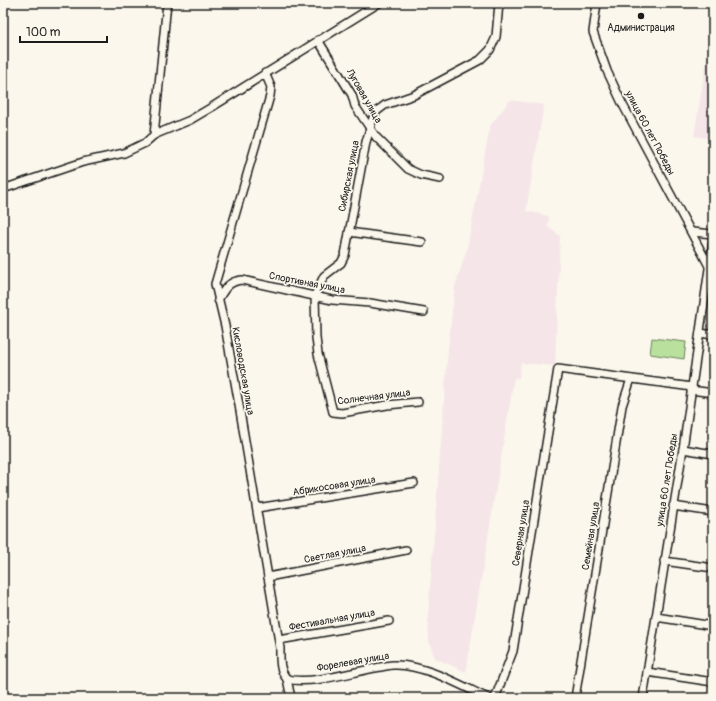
<svg xmlns="http://www.w3.org/2000/svg" width="716" height="701" font-family="Pangolin,sans-serif">
	<rect width="100%" height="100%" fill="#fbf7ec"/>
	<filter id="ink" filterUnits="userSpaceOnUse"><feTurbulence type="fractalNoise" baseFrequency=".025" numOctaves="2"/><feDisplacementMap in="SourceGraphic" scale="8" xChannelSelector="R" yChannelSelector="G"/><feConvolveMatrix kernelMatrix="1 2 1 2 8 2 1 2 1" color-interpolation-filters="sRGB"/></filter>
	<g filter="url(#ink)">
		<!-- built -->
		<g fill="#f5e5e8">
			<path d="M707,57l6,2v80l-19,-3z"/>
			<path d="M510,100l34,5 -18,106 23,5 -1,11 12,9 -5,130 -34,-3 -2,15h-5l-48,294 -31,-14 -6,-16 -1,-27 20,-266 7,-63 12,-37 23,-123z"/>
		</g>
		<!-- garden -->
		<path fill="#b9e19d" stroke="#6a7e5c" d="M652,338l34,4 -2,17 -34,-5z"/>
		<g fill="none" stroke-linecap="round" stroke-linejoin="round">
			<!-- minor casing -->
			<g stroke="#1c1c1c" stroke-width="10">
				<g id="minor">
					<path d="M597,3l-4,29 14,39 15,32 87,163"/>
					<path d="M318,40l34,55 3,11 21,31 32,32 13,6 19,4"/>
					<path d="M265,73l6,14 -1,9 -55,188 10,42 14,79 41,243c0,11 -1,22 7,31"/>
					<path d="M154,135l13,-132"/>
					<path d="M3,189l80,-27 41,-9 21,-10 9,-8 36,-15 22,-13 167,-104"/>
					<path d="M349,232l73,10"/>
					<path d="M692,232l21,2"/>
					<path d="M218,300c7,-12 11,-19 24,-20l90,20 38,3 54,9"/>
					<path d="M700,333l13,2"/>
					<path d="M691,390l22,3"/>
					<path d="M418,402l-31,3 -45,8 -9,-1 -15,-58 -2,-16 -1,-43 9,-19 17,-13 4,-8 21,-113 7,-24 4,-7 8,-6 29,-10 66,-35 10,-10 6,-13 3,-34"/>
					<path d="M683,449l30,5"/>
					<path d="M673,506l40,6"/>
					<path d="M257,508l157,-25"/>
					<path d="M664,561l49,7"/>
					<path d="M268,577l138,-27"/>
					<path d="M656,617l57,9"/>
					<path d="M279,640l110,-19"/>
					<path d="M647,672l66,10"/>
					<path d="M287,679c27,7 77,-11 106,-14 29,-2 69,21 95,33"/>
					<path d="M287,679l4,19"/>
					<path d="M495,698l18,-47 45,-282 134,18"/>
					<path d="M575,698l47,-292 9,-27"/>
					<path d="M643,698l40,-249 30,-208"/>
				</g>
			</g>
			<!-- minor -->
			<use href="#minor" stroke="#fbf7ec" stroke-width="7"/>
		</g>
	</g>
	<!-- markers -->
	<circle fill="#1c1c1c" stroke="#fbf7ec" stroke-width="1.5" cx="641" cy="16" r="4"/>
	<g text-anchor="middle" dominant-baseline="central" stroke-width="3.5" stroke-linejoin="round" paint-order="stroke">
		<!-- poi labels -->
		<g font-size="10" fill="#1c1c1c" stroke="#fbf7ec">
			<text x="641" y="28">Администрация</text>
		</g>
		<!-- street labels -->
		<g font-size="10" fill="#1c1c1c" stroke="#fbf7ec">
			<text transform="translate(364 96) rotate(60)">Луговая улица</text>
			<text transform="translate(650 133) rotate(62)">улица 60 лет Победы</text>
			<text transform="translate(349 176) rotate(-79)">Сибирская улица</text>
			<text transform="translate(307 283) rotate(11)">Спортивная улица</text>
			<text transform="translate(243 371) rotate(80)">Кисловодская улица</text>
			<text transform="translate(374 397) rotate(-7)">Солнечная улица</text>
			<text transform="translate(667 480) rotate(-81)">улица 60 лет Победы</text>
			<text transform="translate(334 486) rotate(-9)">Абрикосовая улица</text>
			<text transform="translate(521 533) rotate(-81)">Северная улица</text>
			<text transform="translate(591 536) rotate(-81)">Семейная улица</text>
			<text transform="translate(335 554) rotate(-11)">Светлая улица</text>
			<text transform="translate(332 620) rotate(-10)">Фестивальная улица</text>
			<text transform="translate(353 662) rotate(-10)">Форелевая улица</text>
		</g>
	</g>
	<!-- margin -->
	<rect width="716" height="701" fill="none" stroke="#fbf7ec" stroke-width="16"/>
	<rect x="8" y="8" width="700" height="685" fill="none" stroke="#1c1c1c" stroke-width="1.5" filter="url(#ink)"/>
	<!-- scale -->
	<path d="M20 36v6h87v-6" fill="none" stroke="#1c1c1c" stroke-width="2"/>
	<text x="26" y="36" font-size="12" fill="#1c1c1c" stroke="#fbf7ec" stroke-width="3" paint-order="stroke">100 m</text>
</svg>
